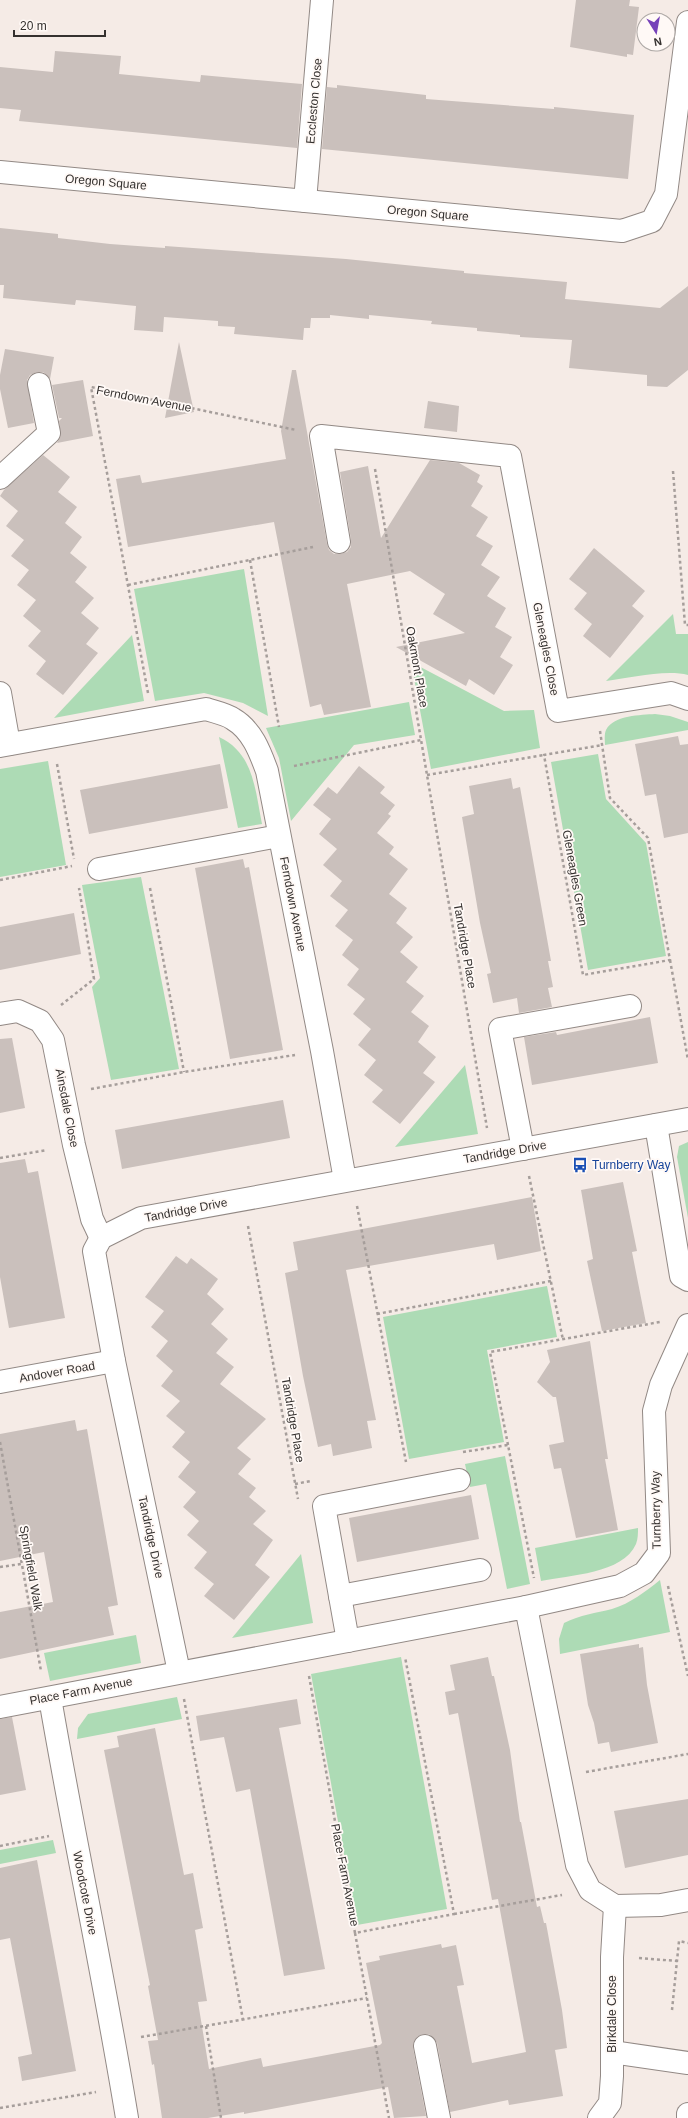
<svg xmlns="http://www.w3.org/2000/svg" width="688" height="2118" font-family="Arial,sans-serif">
	<rect width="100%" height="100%" fill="#f5ebe6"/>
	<!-- green -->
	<g fill="#addbb5">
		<path d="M244,569l24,147 -25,-13 -39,-10 -49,8 -21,-112z"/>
		<path d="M673,614l3,20h12v41c-22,-6 -59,3 -82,6z"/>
		<path d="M132,635l12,66 -90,17z"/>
		<path d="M411,662l93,49 30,-1 6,38 -109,21z"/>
		<path d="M409,702l6,33 -61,10 -63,76 -12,-63 -13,-30z"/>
		<path d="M655,714l15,2 18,6v8l-83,15c0,-4 -1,-11 1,-15 8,-15 35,-15 49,-16z"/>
		<path d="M219,737c35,16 36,53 43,87l-24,4z"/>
		<path d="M598,754l8,45 40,44 20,113 -78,14 -37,-208z"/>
		<path d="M48,761l18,104 -66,12v-108z"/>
		<path d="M141,877l38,192 -68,11 -19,-93 8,-9 -18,-93z"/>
		<path d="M465,1065l13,69 -83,13z"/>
		<path d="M688,1142v76l-11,-61 2,-11z"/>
		<path d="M547,1286l10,51 -70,13 17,92 -95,17 -26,-142z"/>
		<path d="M505,1456l25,128 -23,5 -21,-105 -16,3 -5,-23z"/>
		<path d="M638,1528c0,5 0,11 -2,16 -13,30 -67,31 -95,37l-6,-33z"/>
		<path d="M301,1554l12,69 -81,15z"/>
		<path d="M660,1580l10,52 -110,22 -1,-15 5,-16c16,-8 32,-10 48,-14 19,-6 33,-17 48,-29z"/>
		<path d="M136,1635l5,28 -91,18 -6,-28z"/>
		<path d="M401,1657l46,252 -90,16 -46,-251z"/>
		<path d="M177,1697l5,22 -105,20 1,-11 10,-14z"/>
		<path d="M53,1840l3,13 -56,11v-14z"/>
	</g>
	<!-- building -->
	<g fill="#cac0bc">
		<path d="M576,0h54l-1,6 10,1 -6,48 -6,-1v3l-57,-10z"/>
		<path d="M55,51l66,5 -2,18 81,8 1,-7 101,9 -5,64 -278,-27 2,-11 -21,-2v-41l53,5z"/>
		<path d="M337,85l89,10v4l128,10v-2l80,8 -6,64 -306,-30 5,-62 10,1z"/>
		<path d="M0,228l58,6v4l52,6 55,4v-2l181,13 118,12v2l103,9 -2,17 95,9 28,-22v84l-21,17 -20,-1v-11l-78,-7 3,-28 -52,-3v-2l-43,-4v-3l-46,-4 1,-3 -63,-6v4l-39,-4v3h-19l-1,10h-6l-1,12 -69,-6 1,-7 -17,-1v-5l-54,-4 -1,15 -29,-2 2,-24 -60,-6 -1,5 -72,-7 1,-13h-4z"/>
		<path d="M179,342l15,70 -29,6z"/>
		<path d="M5,349l49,8 -4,22 -7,-7h-6l-7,3 -3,5 7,43 -26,5 -8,-39v-14z"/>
		<path d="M292,370h4l31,174 2,6 5,4h7l6,-2 4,-5v-7l-11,-68 28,-6 13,72 49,-78 29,3 21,12 -3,7 6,4 -12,20 17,11 -12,19 17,10 -12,19 19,12 -13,19 19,12 -11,19 17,10 -12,20 13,8 -19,30 -25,-16 -3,7 -70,-39 69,-14 -32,-19 12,-20 -35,-23 -63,13 24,123 -47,8 -3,-11 -11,3 -36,-185 -146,25 -12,-68 24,-4 2,8 144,-24 -5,-28z"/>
		<path d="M83,380l10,56 -36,7 4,-7 -2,-15 3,-3h-3l-7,-33z"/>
		<path d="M428,401l31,5 -2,26 -33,-4z"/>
		<path d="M43,455l27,22 -12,15 19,15 -12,16 17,14 -12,16 17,14 -12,15 19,16 -13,15 18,15 -13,16 12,9 -35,42 -27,-21 10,-13 -18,-15 13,-15 -18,-15 13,-16 -19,-15 12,-15 -18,-14 13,-16 -18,-14 12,-15 -18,-15 4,-6z"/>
		<path d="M594,548l51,43 -13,15 12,10 -34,42 -27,-22 9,-12 -18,-15 13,-16 -18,-14z"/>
		<path d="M678,736l2,9 8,-1v89l-24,5 -8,-44 -11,2 -10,-52z"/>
		<path d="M220,764l8,44 -139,26 -9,-44z"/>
		<path d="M359,766l26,21 -5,6 15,12 -7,9 3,2 -14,17 17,14 -5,7 19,15 -19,25 18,14 -11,15 17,14 -13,15 18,15 -12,15 18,14 -13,16 18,14 -11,16 18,15 -13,16 12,9 -35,42 -28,-22 11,-12 -19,-15 12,-15 -18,-15 13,-16 -18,-15 12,-15 -18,-14 12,-16 -17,-14 11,-15 -18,-14 13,-16 -18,-14 12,-15 -19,-16 14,-16 -18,-15 12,-15 -18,-14 15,-18 9,7z"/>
		<path d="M511,778l2,11 7,-2 31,174h-3l5,26 -5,1 4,19 -33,6 -2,-15 -24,5 -6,-29 4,-1 -11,-50 -18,-106 12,-3 -5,-28z"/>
		<path d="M243,859l2,9 4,-1 34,183 -53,9 -35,-191z"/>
		<path d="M74,913l7,41 -81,16v-43z"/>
		<path d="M650,1017l8,46 -126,22 -8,-48 32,-5 1,3z"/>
		<path d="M12,1038l13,70 -25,5v-74z"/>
		<path d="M283,1100l7,38 -168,31 -7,-39z"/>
		<path d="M25,1159l3,14 10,-2 27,147 -56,10 -9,-51v-114z"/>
		<path d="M623,1182l14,69 -5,1 14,71 -44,8 -15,-70 6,-2 -12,-69z"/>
		<path d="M532,1197l9,54 -44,9 -3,-16 -148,26 30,150 -9,1 5,27 -39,8 -2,-12 -13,3 -15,-71 -18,-103 13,-3 -5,-28z"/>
		<path d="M176,1256l11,8 4,-6 27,21 -11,15 17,15 -13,15 17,15 -12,14 18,14 -14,17 46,35 -29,29 14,11 -13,15 18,14 -7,9 17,14 -13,13 20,16 -18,25 15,12 -36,43 -30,-24 10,-12 -20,-16 13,-16 -20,-17 12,-14 -16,-14 13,-15 -18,-15 12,-15 -18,-15 13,-15 -19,-16 14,-15 -19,-15 12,-15 -17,-15 12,-15 -17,-14 13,-16 -19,-14z"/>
		<path d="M590,1341l18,118h-3l13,71 -42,8 -15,-70 -7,1 -5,-24 15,-3 -8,-45h-3l-16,-15 13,-20 -3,-12z"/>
		<path d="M75,1420l2,11 10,-2 31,176 -10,2 6,28 -114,24v-47l53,-10 -9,-50 -44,9v-127z"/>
		<path d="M471,1495l8,44 -122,23 -8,-44z"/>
		<path d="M639,1644v4l4,-1 4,38 11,58 -47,9 -2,-10 -11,2 -4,-21 -6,-18 -8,-51z"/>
		<path d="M488,1657l4,19h2l16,74 10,72h1l16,85 3,-1 4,17h2l16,87 5,38 -12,2 8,46 -54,9 -1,-5 -58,12 -13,-69 -8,-9h-6l-6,3 -4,11 13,68 -32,2 -6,-31 -144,27v-2l-36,6h-46l-8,-54 -2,1 -4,-24 10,-1 -10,-54 2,-1 -46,-235 15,-3 -2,-11 38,-8 29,147 9,-2 10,55 -8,2 12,71 -9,1 11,67 52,-11 2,9 117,-22 2,-2 -16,-80 14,-3 -1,-4 62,-12 1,4 14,-3 8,40 -7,1 15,77 54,-11 -28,-153 -6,1 -34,-187 -9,2 -4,-23 10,-2 -5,-25z"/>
		<path d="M297,1699l4,25 -22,4 46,241 -41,7 -34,-187 -14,3 -12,-55 -24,4 -4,-25z"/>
		<path d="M12,1717l14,73 -26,5v-76z"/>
		<path d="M688,1799v56l-63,13 -11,-57z"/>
		<path d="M37,1860l39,211 -54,10 -4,-24 14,-3 -22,-116 -10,2v-72z"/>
	</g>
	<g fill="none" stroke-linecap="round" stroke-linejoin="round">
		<!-- minor casing -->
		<g stroke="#928985" stroke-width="24">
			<g id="minor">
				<path d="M0,172l622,59 30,-10 14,-27 22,-172"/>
				<path d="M305,201l17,-201"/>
				<path d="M0,478l49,-45 -10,-49"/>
				<path d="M339,542l-18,-106 189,20 48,255 113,-18 17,6"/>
				<path d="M0,693l9,51"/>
				<path d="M0,746l206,-37c9,3 20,5 27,10 19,11 27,33 34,52l55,280 23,129"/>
				<path d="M99,869l180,-33"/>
				<path d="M0,1014l18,-3 22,10 13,19 21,105 18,74 9,19"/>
				<path d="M656,1125l25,151 7,4"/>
				<path d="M523,1149l-23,-120 130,-23"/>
				<path d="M0,1382l114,-21"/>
				<path d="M340,1596l140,-26"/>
				<path d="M526,1607l94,-21 24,-13 15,-20 -5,-142 7,-26 27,-60"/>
				<path d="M348,1641l-24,-135 135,-26"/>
				<path d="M179,1672l-65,-311 -20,-110 7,-13 40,-20 547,-99"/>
				<path d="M50,1698c24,140 54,279 77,420"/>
				<path d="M0,1707l526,-100 51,258 13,25 25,16 46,-1 27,-5"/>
				<path d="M425,2046l14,72"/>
				<path d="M612,2052l76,11"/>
				<path d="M599,2118l11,-15 2,-27v-119l3,-51"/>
				<path d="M688,2118v-4"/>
			</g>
		</g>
		<!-- path -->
		<g stroke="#a69e9b" stroke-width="2.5" stroke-dasharray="3 3" stroke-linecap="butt">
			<path d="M375,469l112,659"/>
			<path d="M673,471l12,154h3"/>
			<path d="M250,560l29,167"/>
			<path d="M128,585l185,-38"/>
			<path d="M148,693l-57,-306 205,43"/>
			<path d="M600,731l10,67 38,40 22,122 -87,15 -39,-220 58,-10"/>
			<path d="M57,764l17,95"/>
			<path d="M294,766l127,-26"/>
			<path d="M427,775l117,-20"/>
			<path d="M0,880l72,-14"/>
			<path d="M150,888l34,184"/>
			<path d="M670,960l18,100"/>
			<path d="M61,1005l33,-26 -15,-91"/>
			<path d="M91,1089l93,-17 111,-17"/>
			<path d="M0,1158l47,-8"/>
			<path d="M529,1176l34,164"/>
			<path d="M357,1206l49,256"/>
			<path d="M248,1226l50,273"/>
			<path d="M377,1314l174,-33"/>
			<path d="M0,1442l41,229"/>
			<path d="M508,1445l-18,-93 170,-30"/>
			<path d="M463,1452l45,-7 26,133"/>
			<path d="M295,1484l16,-3"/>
			<path d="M0,1567l21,-3"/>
			<path d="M668,1586l20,90"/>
			<path d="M309,1676l46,257 99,-19 -49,-257"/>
			<path d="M184,1699l59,321"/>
			<path d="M586,1772l102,-18"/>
			<path d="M0,1846l49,-10"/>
			<path d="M454,1914l108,-19"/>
			<path d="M355,1933l34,185"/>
			<path d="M639,1958l38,3"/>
			<path d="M672,2010l7,-69 9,2"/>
			<path d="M206,2026l15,92"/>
			<path d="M141,2037l226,-39"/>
			<path d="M0,2108l96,-16"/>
		</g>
		<!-- minor -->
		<use href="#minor" stroke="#fff" stroke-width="22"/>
	</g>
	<!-- icons -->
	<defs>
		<g id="bus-bare" transform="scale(1.2)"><path d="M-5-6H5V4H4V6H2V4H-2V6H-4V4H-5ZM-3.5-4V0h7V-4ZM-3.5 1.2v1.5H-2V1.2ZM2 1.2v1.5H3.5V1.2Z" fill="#1a4fb4" stroke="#fff9f6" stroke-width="2.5" paint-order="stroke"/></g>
	</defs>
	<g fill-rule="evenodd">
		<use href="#bus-bare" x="580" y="1165"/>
	</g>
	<g text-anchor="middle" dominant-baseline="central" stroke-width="3.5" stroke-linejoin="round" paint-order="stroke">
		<!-- street labels -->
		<g font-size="12" fill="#35312f" stroke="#fff9f6">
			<text transform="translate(314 101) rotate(-85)">Eccleston Close</text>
			<text transform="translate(106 182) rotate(5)">Oregon Square</text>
			<text transform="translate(428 213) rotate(5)">Oregon Square</text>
			<text transform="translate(144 399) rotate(11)">Ferndown Avenue</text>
			<text transform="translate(546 649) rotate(79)">Gleneagles Close</text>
			<text transform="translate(417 667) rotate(80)">Oakmont Place</text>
			<text transform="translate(575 878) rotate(80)">Gleneagles Green</text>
			<text transform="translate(293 904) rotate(79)">Ferndown Avenue</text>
			<text transform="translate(465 946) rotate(80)">Tandridge Place</text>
			<text transform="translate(67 1108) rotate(79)">Ainsdale Close</text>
			<text transform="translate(505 1152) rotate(-10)">Tandridge Drive</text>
			<text transform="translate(186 1210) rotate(-11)">Tandridge Drive</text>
			<text transform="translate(57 1372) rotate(-10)">Andover Road</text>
			<text transform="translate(293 1420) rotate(80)">Tandridge Place</text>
			<text transform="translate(656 1510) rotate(-91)">Turnberry Way</text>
			<text transform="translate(151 1537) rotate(78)">Tandridge Drive</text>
			<text transform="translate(31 1568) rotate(80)">Springfield Walk</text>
			<text transform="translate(81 1691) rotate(-11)">Place Farm Avenue</text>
			<text transform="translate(345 1875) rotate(79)">Place Farm Avenue</text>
			<text transform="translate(85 1893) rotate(79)">Woodcote Drive</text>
			<text transform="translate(612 2014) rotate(-90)">Birkdale Close</text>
		</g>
		<!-- transit labels -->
		<g font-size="12" fill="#164399" stroke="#fff9f6" text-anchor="start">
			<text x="592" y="1165">Turnberry Way</text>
		</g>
	</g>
	<!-- north arrow -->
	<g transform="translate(656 32) rotate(169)"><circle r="19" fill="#fff9f6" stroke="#aea9a6"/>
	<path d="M0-3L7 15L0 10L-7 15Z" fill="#7642b9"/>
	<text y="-6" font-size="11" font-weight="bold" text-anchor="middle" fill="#35312f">N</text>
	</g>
	<!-- scale -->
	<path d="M14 30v6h91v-6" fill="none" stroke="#35312f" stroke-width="2"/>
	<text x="20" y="30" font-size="12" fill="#35312f" stroke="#fff9f6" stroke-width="3" paint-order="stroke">20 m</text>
</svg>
